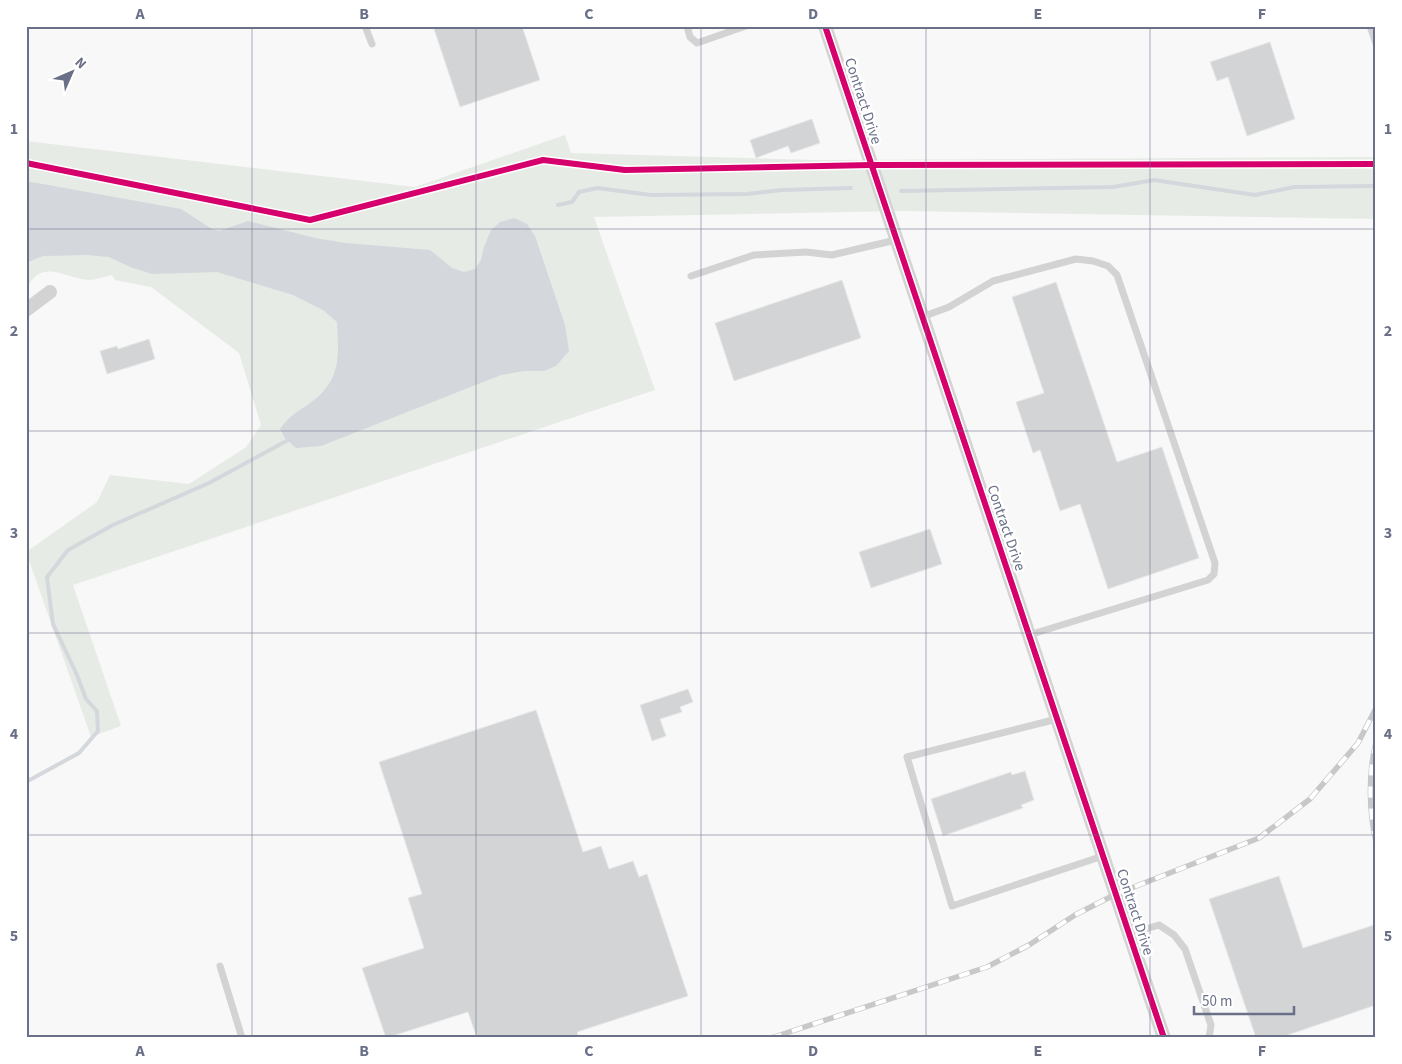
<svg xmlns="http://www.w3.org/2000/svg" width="1402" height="1064" font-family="'Source Sans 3',sans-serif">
	<rect width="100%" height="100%" fill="#f8f8f8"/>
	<!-- green -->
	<path fill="#e7ebe6" d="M565,135l6,18 245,7 560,-3v62l-474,-8 -308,6 61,173 -582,195 48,141 -30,11 -65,-185 71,-50 13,-27 79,9 57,-37 15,-22 -22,-72 -88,-66 -36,-7 -3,-5c-8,2 -16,5 -24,5 -26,-2 -46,-23 -62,10v-149l389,46z"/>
	<!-- water -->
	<path fill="#d4d7dc" d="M26,181l155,28 31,20 7,2 29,-10 67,17 31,5 84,7 22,18 12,4 11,-3 6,-9 3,-13 7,-17 9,-8 14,-4 13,6 8,12 30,89 4,26 -13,15 -12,5h-20l-23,4 -180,71 -25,2 -11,-10 -5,-9c8,-12 17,-17 29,-25 32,-23 30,-45 28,-82l-14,-12 -30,-15 -76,-23 -65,2 -22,-7 -21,-10 -23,-2 -43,1 -17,7z"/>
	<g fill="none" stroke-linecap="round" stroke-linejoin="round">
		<!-- stream -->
		<g stroke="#d4d7dc" stroke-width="4">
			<path d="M901,191l212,-4 41,-7 101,15 39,-8 82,-1"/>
			<path d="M558,205l14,-3 7,-10 18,-4 54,7 96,-1 35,-4 69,-2"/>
			<path d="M26,782l53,-29 19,-22 -1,-20 -11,-12 -9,-24 -24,-51 -6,-47 21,-27 45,-25 96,-42 81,-44"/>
		</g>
	</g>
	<!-- building -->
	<g fill="#d3d4d5" stroke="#e8e8e8">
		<path d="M433,26h89l18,54 -80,27z"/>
		<path d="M1270,42l25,77 -48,17 -19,-59 -11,4 -7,-19z"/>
		<path d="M812,119l8,24 -29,10 -3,-7 -32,12 -6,-18z"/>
		<path d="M842,280l19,58 -127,43 -19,-58z"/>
		<path d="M1056,282l61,180 45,-15 37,111 -91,31 -28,-85 -20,7 -20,-61 -7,3 -17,-51 28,-9 -32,-96z"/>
		<path d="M149,339l6,20 -48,15 -7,-23 17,-5 1,3z"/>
		<path d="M930,529l12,35 -71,24 -12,-36z"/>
		<path d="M688,689l5,13 -13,5 2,5 -22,7 6,17 -14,5 -12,-36z"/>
		<path d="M536,710l47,142 18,-6 8,23 24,-8 6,16 8,-3 41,122 -111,36 2,6h-102l-9,-26 -82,26 -24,-70 62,-20 -16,-50 14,-4 -43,-132z"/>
		<path d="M1025,771l9,29 -13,5 2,3 -80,28 -12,-37 80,-27 1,3z"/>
		<path d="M1279,876l24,72 71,-23 2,6v74l-97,33h-23l-47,-139z"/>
	</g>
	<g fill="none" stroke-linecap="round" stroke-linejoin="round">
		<!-- lane -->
		<g stroke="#d3d3d4" stroke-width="7">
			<path d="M365,26l7,18"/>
			<path d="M687,26l3,11 7,6 49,-17"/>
			<path d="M1370,26l6,18"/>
			<path d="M691,276l63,-21 52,-3 26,3 64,-15"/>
			<path d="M922,317l27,-10 44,-26 83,-22 17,2 15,5 9,9 98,288 -1,11 -6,6 -179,55"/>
			<path d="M1057,719l-150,38 45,149 151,-50"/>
			<path d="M1129,934l30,-9 15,10 11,14 26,76 -2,13"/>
			<path d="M220,966l22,72"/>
		</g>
		<!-- street -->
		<g stroke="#d3d3d4" stroke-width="14">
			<path d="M825,26l339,1012"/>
			<path d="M26,310l24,-18"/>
		</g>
		<!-- rail casing -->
		<g stroke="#c8c8ca" stroke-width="5.5">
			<g id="rail">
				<path d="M1376,743c-8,30 -7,69 0,99"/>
				<path d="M771,1038l216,-71 42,-22 46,-30 41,-21 143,-56 51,-39 48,-56 18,-35"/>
			</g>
		</g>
		<!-- rail -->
		<use href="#rail" stroke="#fff" stroke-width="4" stroke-dasharray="11" stroke-linecap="butt"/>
		<!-- cycleway casing -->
		<g stroke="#fff" stroke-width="9">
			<g id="cycleway">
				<path d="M825,26l339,1012"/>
				<path d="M26,163l284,57 233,-60 82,10 246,-5 505,-1"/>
			</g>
		</g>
		<!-- cycleway -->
		<use href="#cycleway" stroke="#d6006c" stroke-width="6"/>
	</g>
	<!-- grid -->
	<path fill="none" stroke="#697088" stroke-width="1" stroke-opacity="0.55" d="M252,26v1012M476,26v1012M701,26v1012M926,26v1012M1150,26v1012M26,229h1350M26,431h1350M26,633h1350M26,835h1350"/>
	<g text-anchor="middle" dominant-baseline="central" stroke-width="5" stroke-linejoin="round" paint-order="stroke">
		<!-- street labels -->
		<g font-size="15" fill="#697088" stroke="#fff">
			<text transform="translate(863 101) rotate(72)">Contract Drive</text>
			<text transform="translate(1006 528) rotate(71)">Contract Drive</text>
			<text transform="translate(1135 912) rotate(72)">Contract Drive</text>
		</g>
	</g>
	<!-- border -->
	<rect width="1402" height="1064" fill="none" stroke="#ffffff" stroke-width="55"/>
	<!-- north arrow -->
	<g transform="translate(72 72) rotate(45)" stroke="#ffffff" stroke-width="4" paint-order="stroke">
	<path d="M0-4L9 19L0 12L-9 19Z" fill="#697088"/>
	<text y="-8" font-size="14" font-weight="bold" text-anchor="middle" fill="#697088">N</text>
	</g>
	<!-- scale -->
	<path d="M1194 1006v8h100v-8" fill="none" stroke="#697088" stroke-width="2.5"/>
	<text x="1202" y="1006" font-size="15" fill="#697088" stroke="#ffffff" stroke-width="4" paint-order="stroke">50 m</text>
	<rect x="28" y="28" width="1346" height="1008" fill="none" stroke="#697088" stroke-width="2"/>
	<g font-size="16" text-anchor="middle" font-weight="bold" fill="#697088">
		<text x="140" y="19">A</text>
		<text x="364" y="19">B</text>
		<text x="589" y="19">C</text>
		<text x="813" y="19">D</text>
		<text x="1038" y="19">E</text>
		<text x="1262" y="19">F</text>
		<text x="14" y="134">1</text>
		<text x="1388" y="134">1</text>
		<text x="14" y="336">2</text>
		<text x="1388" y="336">2</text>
		<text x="14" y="538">3</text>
		<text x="1388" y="538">3</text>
		<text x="14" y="739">4</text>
		<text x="1388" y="739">4</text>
		<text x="14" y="941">5</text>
		<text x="1388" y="941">5</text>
		<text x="140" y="1056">A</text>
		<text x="364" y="1056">B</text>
		<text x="589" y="1056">C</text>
		<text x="813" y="1056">D</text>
		<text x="1038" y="1056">E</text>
		<text x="1262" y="1056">F</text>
	</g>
</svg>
